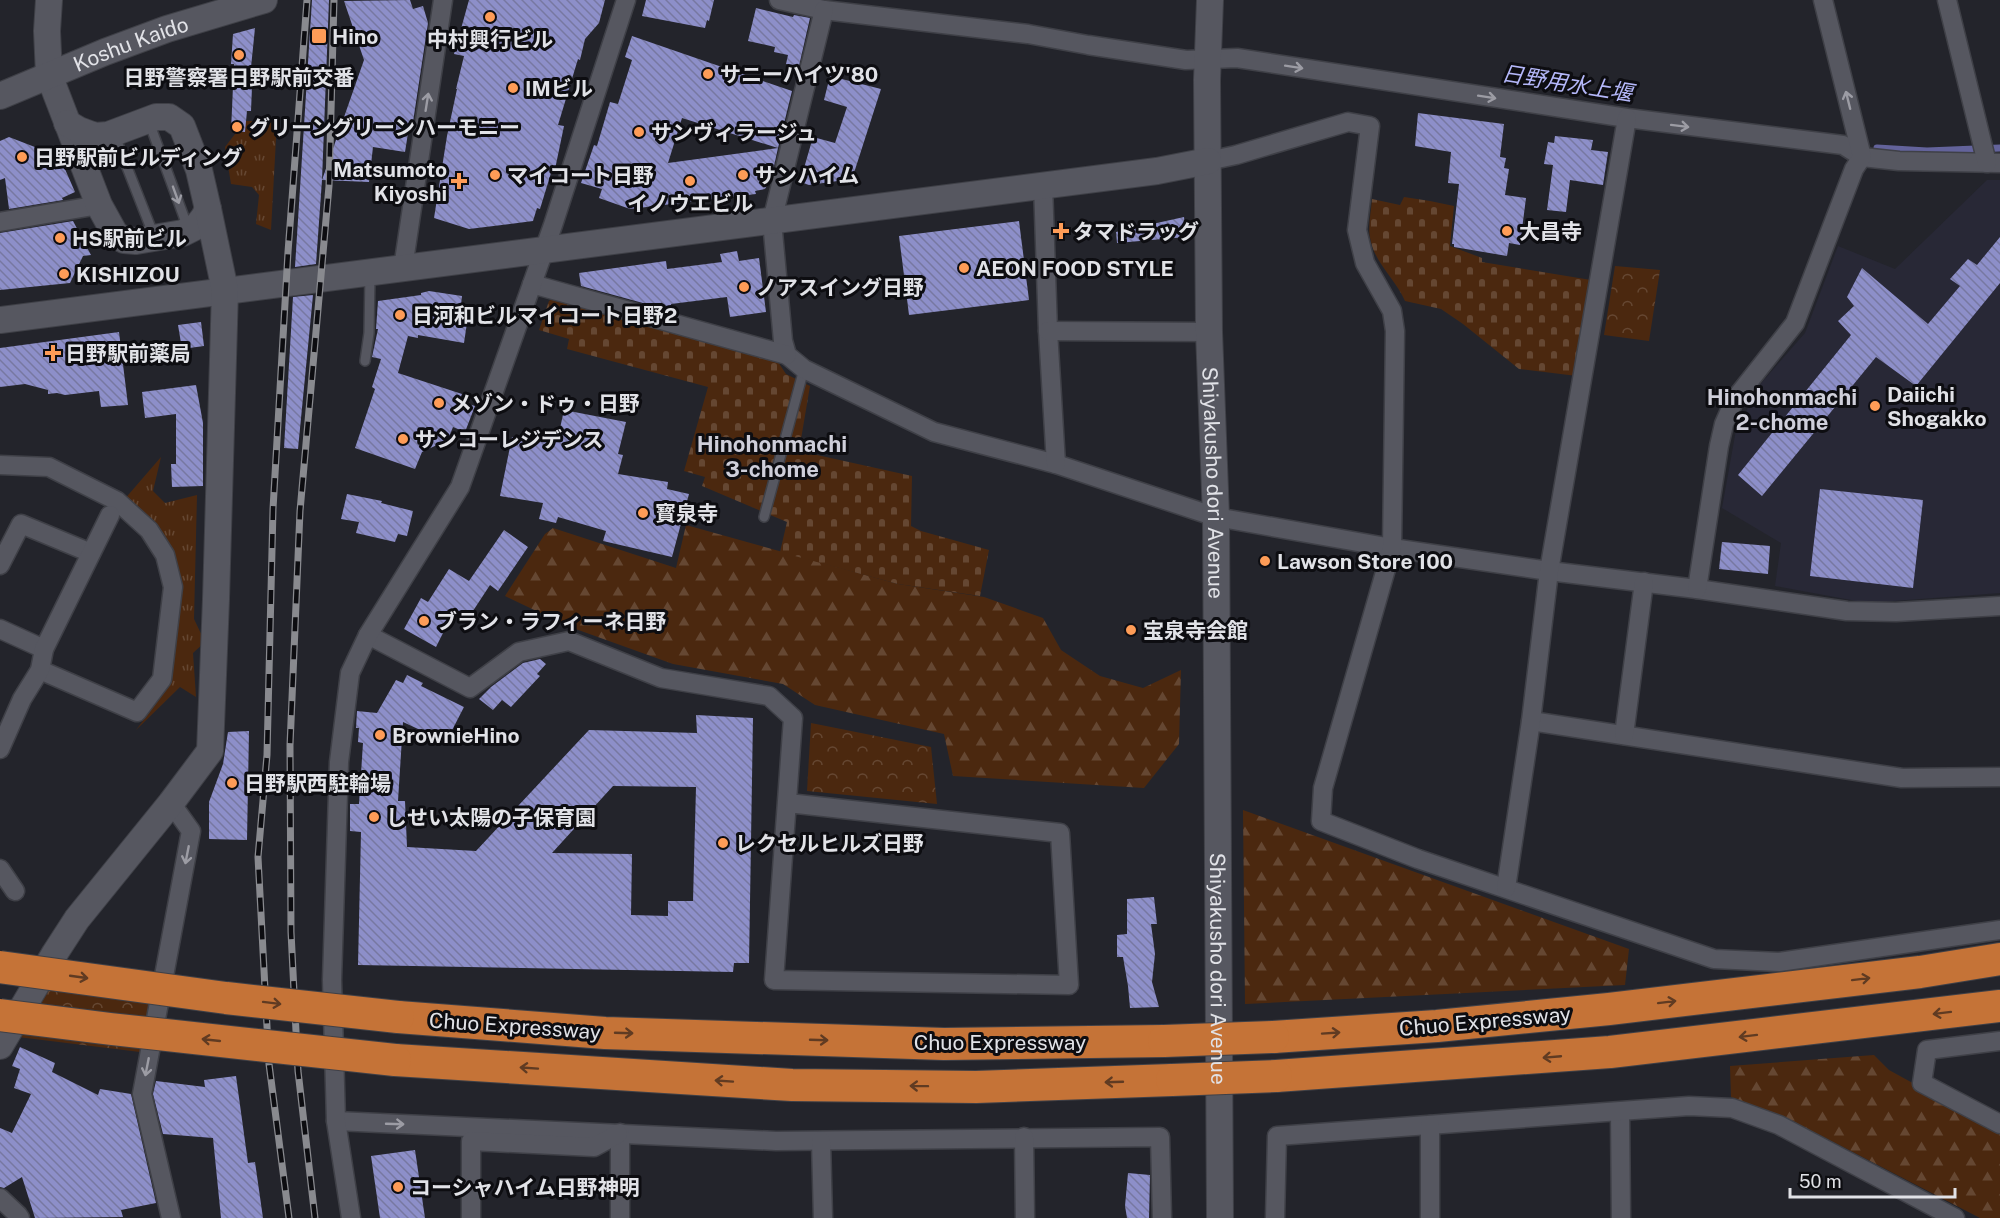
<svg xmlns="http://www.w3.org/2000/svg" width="2000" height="1218" font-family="'Public Sans','Noto Sans JP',sans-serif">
	<defs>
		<pattern id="grass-tufts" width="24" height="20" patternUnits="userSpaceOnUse" patternTransform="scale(1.5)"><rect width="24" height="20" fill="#4b280f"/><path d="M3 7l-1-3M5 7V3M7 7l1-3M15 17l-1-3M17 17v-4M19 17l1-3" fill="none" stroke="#654732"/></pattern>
		<pattern id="forest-firs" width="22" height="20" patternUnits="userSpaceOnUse" patternTransform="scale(1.5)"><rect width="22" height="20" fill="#4b280f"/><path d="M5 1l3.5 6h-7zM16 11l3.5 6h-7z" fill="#654732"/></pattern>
		<pattern id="cemetery-stones" width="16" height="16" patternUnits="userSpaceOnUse" patternTransform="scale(1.5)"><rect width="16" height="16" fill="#4b280f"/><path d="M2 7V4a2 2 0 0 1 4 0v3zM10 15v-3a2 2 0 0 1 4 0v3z" fill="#654732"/></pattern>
		<pattern id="park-crowns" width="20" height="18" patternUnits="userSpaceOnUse" patternTransform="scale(1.5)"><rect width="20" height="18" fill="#4b280f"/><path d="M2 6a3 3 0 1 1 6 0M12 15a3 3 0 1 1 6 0" fill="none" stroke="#654732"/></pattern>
		<pattern id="building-back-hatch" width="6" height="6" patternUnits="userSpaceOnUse" patternTransform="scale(1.5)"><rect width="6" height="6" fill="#8d8fc9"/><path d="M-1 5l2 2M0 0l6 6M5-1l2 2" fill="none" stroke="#7778a1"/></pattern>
	</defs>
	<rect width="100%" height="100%" fill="#23242b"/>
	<!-- built -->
	<path fill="#282836" d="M1987,180h13v413l-133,10 -92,-17 6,-43 -59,-35 14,-78 26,-48 43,-49 33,-87 57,23z"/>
	<!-- grass -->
	<g fill="url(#grass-tufts)">
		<path d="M245,121h32l-6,109 -15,-6 3,-29 -7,-8 -21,-3 -6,-37z"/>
		<path d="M161,457l-8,34 12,12 32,-8 -3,124 11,23 -12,11 3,44 -16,-10 -44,43 34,-45 -1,-13 8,-80 -54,-91z"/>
	</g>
	<!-- forest -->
	<g fill="url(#forest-firs)">
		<path d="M686,525l212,59 86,13 59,21 18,32 39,26 43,12 38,-18 -2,74 -35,44 -191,-12 -9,-42 -129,-29 -32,-21 -110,-20 -103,-37 -65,-31 40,-62 8,-6 123,40z"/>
		<path d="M1243,810l386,139 -4,36 -380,19z"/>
		<path d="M1874,1055l15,15 111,61v87h-20l-164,-85 -85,-36 -1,-31z"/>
	</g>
	<!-- cemetery -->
	<g fill="url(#cemetery-stones)">
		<path d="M1404,197l26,4 24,5 -4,40 32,12v4l109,18 -14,96 -58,-7 -56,-45 -22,-15 -36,-8c-9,-21 -29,-37 -34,-59 -4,-14 0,-29 1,-43l28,6z"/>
		<path d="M558,295l216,61 12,18 24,12 -11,65 113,25 -1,50 10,5 68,19 -9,46 -82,-12 -118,-32 7,-30 -85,-36 3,-9 -21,-6 24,-84 -141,-38 2,-10 -30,-9 10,-29z"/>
	</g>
	<!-- park -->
	<g fill="url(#park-crowns)">
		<path d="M1615,266l45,4 -11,71 -45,-6z"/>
		<path d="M811,723l120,24 6,57 -130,-13z"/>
		<path d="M52,965l107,14 -19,73 -122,-15z"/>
	</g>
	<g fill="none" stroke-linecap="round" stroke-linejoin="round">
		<!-- stream -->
		<path stroke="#63639b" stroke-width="7" d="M1877,148l50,3 73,-3"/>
	</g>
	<!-- building -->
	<g fill="url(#building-back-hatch)" fill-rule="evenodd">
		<path d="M312,0h17l-7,180 42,-120 -20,-59 66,-1 3,9 10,-3 5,17 -15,99 -4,5 -4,25 -32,-5 -4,35 -47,-2 -6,84 -21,3z"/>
		<path d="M469,0h136l-6,23 -14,16 -5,21 -2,-1 -20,66 6,1 -10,48 -3,-1 -11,36 -3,-1 -4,13 -64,8 -35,-11 13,-82 10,-47h-1l8,-33 -10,-2z"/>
		<path d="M646,0h68l-5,21 -2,-1 -2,8 -63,-12z"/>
		<path d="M756,8l37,9 1,-2 16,3 -11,48 -13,-2 2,-9 -14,-3 1,-5 -27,-6z"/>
		<path d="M255,28l-6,59h3l-1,24h-4l-2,21 -14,-1 3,-67h-3l2,-30z"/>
		<path d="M632,36l160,55 -14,57 -96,-30 -14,45 110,-15 -6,27 -7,14 -10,2 1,3 -126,15 -31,-11 3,-9 -21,-6 13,-38 3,1 13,-44 8,2 14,-44 -7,-3z"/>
		<path d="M830,76l51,13 -29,90 -43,6 -9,-3 13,-45 22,6 12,-36 -23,-7z"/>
		<path d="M1418,113l86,11 -4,33 6,1 -2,10 5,1 -4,26 21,3 -6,47 -11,-2 -2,13 -53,-9v-3h-2l7,-60 -11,-1 3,-31 -36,-6z"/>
		<path d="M1555,136l38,4 -2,10 17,2 -5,33 -33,-5 -4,32 -19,-2 6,-45 -9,-1 4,-22 6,1z"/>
		<path d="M9,137l31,12 8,17 13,-6 14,32 -13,6 1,2 -54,9 -4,-31 -5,2v-39z"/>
		<path d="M1184,217l2,20 -69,6 -1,-11z"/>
		<path d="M73,221l18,34 -8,1 -13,27 -70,7v-57z"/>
		<path d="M1019,221l10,79 -120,15 -10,-79z"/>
		<path d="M2000,237v46l-84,103 -40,-29 -114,139 -24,-21 113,-140 -13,-14 16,-15 -7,-9 15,-29 66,56 32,-38 -10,-7 18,-20 9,6z"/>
		<path d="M737,251l2,10 20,-3 7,54 -36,5 -3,-20 -56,7 1,7 -91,-25 -2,-13 87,-12 1,8 55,-7 -2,-8z"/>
		<path d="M429,291l33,5 -1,9h2l-1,10 6,1 -4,27 -46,-8v3l-10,-2 -10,37 64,21 -3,7 16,5 -10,26 -12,-5 -8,20 -8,-2 -15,7 -7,17 -60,-21 20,-59 -3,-2 9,-28 -9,-2 6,-28h-2l2,-28 43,-6v-2z"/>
		<path d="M313,295l-15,154 -14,-1 9,-151z"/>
		<path d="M201,322l3,24 -22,3 -4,-24z"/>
		<path d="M119,332l9,73 -27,2 -2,-16 -34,4 -8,-2 -9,1v-4l-23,-6 -25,3v-39z"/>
		<path d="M196,385l7,38v63l-31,1 -1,-23h5v-50l-31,4 -3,-26z"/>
		<path d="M564,410l62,12 -8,32 5,1 -5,19 50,8 -1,7 22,5 -17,63 -69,-16 3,-10 -48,-14 -2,6 -17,-4 4,-16 -43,-7 12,-59 27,5 1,-4 17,4z"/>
		<path d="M1820,489l103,11 -10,88 -103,-12z"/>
		<path d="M347,494l35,7 -1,2 32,8 -6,25 -9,-2 -3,8 -39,-9 3,-11 -18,-3z"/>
		<path d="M504,530l24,17 -30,44 -8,-6 -21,32 -14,-8 -19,38 -32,-18 17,-31 7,4 21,-33 20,12z"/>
		<path d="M1722,542l48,4 -2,28 -49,-5z"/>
		<path d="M540,659l6,5 -9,10 3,2 -29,31 -9,-7 -9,10 -14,-11 12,-12 32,-24z"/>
		<path d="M407,675l16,8 -2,3 43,21 -18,35 -43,-20 -5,79h7l2,46 69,4 113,-121 108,3 -1,-18 57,3 -4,245h-15l-1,9 -375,-7 3,-133 -11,-1v-27h9l4,-61 -5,-1 1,-14h-3l1,-17 20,2 19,-33 7,3zM613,786l83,1 -3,114h-25v15l-37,-1 1,-61 -80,-1z"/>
		<path d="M249,731l-2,109 -38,-1v-37l14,-38 5,-32z"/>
		<path d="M1154,897l3,27h-6l4,30 -3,28 7,25 -29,1 -2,-22 -5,-29h-6v-22l10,-1v-35z"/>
		<path d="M20,1047l35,16 -3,9 46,23 2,-6 31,5 25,109 -35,7 2,7 -88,1 -13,-41 -18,11 -4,-1v-59l12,5 19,-39 -17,-6 6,-19 -8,-3z"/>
		<path d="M236,1076l12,87 7,-1 8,56h-42l-8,-80 -50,-4 -10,-40 3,-13 49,6 -1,-7z"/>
		<path d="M415,1150l10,68h-45l-9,-62z"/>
		<path d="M1128,1173l22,2 -1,43h-22l-2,-12z"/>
	</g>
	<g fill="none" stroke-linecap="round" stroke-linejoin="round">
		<!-- lane casing -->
		<g stroke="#3f4047" stroke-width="12">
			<g id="lane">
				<path d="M149,122l39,106"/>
				<path d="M114,134l40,102"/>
				<path d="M365,361l4,-28 1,-59"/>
				<path d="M764,517l40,-148"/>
			</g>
		</g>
		<!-- street casing -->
		<g stroke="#3f4047" stroke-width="21">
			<g id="street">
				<path d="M779,0l45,10 204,24 60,11 98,15 51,-2 390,60 216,27 19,12 37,4 101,2"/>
				<path d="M1947,0l40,163"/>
				<path d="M824,10l-52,211 11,120 4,14 17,14 130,63 122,32 160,53 176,31 157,23 148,18 150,22 49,1 104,-6"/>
				<path d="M1208,161l28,-6 112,-33 22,4 -13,104 8,33 27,48 3,20 -3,217 -69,240 -2,33 97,38 296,100 65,3 221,-32"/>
				<path d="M1043,185l5,146 8,133"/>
				<path d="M0,222l99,-17"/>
				<path d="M403,268l40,-268"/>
				<path d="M532,284l255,71"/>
				<path d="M1048,331l161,1"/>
				<path d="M0,465l49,2 68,34 32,29 16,25 8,32 -11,92 -25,33 -97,-42"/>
				<path d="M0,565l21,-41 70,29"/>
				<path d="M1697,589l22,-143 5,-22 11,-25 60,-76 59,-154 8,-12 -39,-157"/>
				<path d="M0,629l44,20"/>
				<path d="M368,635l102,53 49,-36 50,-11 92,37 108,18 24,22 -19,262 295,5 -9,-152 -272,-30"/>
				<path d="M1531,721l371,57 98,-1"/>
				<path d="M1624,735l20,-153"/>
				<path d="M0,749l22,-50 18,-29 4,-21 66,-134"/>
				<path d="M0,869l15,22"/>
				<path d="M1506,888l25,-167 18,-150 78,-453"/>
				<path d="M2000,1041l-73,9 -5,33 78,41"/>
				<path d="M1620,1112l1,106"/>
				<path d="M336,1121l440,20 384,-4 2,81"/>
				<path d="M620,1133v85"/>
				<path d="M1024,1137l1,81"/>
				<path d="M821,1141l2,77"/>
				<path d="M0,1198l18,17 2,3"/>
				<path d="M171,1218l-29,-124 49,-263 -20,-28"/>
				<path d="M351,1218l-15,-97 -4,-141 7,-218 11,-89 18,-38 92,-148 93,-262 73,-225"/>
				<path d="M471,1218v-77l123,6 24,-13"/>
				<path d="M1275,1218l2,-82 412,-30 43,2 47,17 176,93"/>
				<path d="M1430,1218v-93"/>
			</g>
		</g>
		<!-- secondary casing -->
		<g stroke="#3f4047" stroke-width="28">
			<g id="secondary">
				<path d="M49,0l-2,31 2,44 50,130 16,29 9,6 12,1 47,-8 14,-7 7,-9 4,-8"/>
				<path id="s1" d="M1210,0l-3,80 2,252 7,185 4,701"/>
				<path id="s2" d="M0,96l105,-44 62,-23 97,-29"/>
				<path d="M0,320l1157,-149 51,-10"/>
				<path d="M0,1046l55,-93 22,-34 94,-116 39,-52 6,-152 9,-309 -17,-81 -9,-39 -17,-44 -13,-9h-13l-48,18 -13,1 -16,-6 -12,-7"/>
			</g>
		</g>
		<!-- highway casing -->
		<g stroke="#3f4047" stroke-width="34">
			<g id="highway">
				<path d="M398,1017l207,16 339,11 220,-3"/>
				<path d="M1273,1037l164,-11 172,-17 311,-37 80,-13"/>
				<path d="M395,1060l397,25 184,2 196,-7"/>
				<path d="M1276,1076l334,-24 390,-46"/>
			</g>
		</g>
		<!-- lane -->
		<use href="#lane" stroke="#565760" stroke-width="9"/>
		<!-- street -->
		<use href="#street" stroke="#565760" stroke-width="18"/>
		<!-- secondary -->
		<use href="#secondary" stroke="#565760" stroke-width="26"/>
		<!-- highway -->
		<use href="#highway" stroke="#c57337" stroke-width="32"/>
		<!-- rail casing -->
		<g stroke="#898a8f" stroke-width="7">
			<g id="rail">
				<path d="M289,1218l-20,-154 -11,-207 9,-102 6,-246 15,-257 19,-252"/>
				<path d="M315,1218l-17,-147 -7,-139 -1,-187 10,-234 29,-325 5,-186"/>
			</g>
		</g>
		<!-- rail -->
		<use href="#rail" stroke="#0d0d11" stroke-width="4.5" stroke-dasharray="14" stroke-linecap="butt"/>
		<!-- highway-bridge casing -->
		<g stroke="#3f4047" stroke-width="34" stroke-linecap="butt">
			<g id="highway-bridge">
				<path d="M0,967l226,31 172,19"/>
				<path d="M0,1015l111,14 284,31"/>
				<path d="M1164,1041l109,-4"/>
				<path d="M1172,1080l104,-4"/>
			</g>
		</g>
		<!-- highway-bridge -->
		<use href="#highway-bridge" stroke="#c57337" stroke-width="32"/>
	</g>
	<!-- one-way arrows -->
	<defs><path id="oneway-shaft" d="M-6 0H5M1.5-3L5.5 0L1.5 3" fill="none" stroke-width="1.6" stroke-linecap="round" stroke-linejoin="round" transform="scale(1.5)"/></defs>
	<g stroke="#9c9ca4">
		<use href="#oneway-shaft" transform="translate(1294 67) rotate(9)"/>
		<use href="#oneway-shaft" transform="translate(1487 97) rotate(9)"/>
		<use href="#oneway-shaft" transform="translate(1848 100) rotate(-104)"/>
		<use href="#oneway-shaft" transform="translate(427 102) rotate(-81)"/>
		<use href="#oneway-shaft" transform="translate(1680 126) rotate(7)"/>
		<use href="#oneway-shaft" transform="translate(176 195) rotate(70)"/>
		<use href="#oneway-shaft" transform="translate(187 855) rotate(101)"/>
		<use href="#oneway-shaft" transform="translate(147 1067) rotate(101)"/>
		<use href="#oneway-shaft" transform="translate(395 1124) rotate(2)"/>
	</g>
	<g stroke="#603b22">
		<use href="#oneway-shaft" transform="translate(79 977) rotate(8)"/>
		<use href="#oneway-shaft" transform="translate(1861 979) rotate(-7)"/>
		<use href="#oneway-shaft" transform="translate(1667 1002) rotate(-7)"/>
		<use href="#oneway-shaft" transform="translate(272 1003) rotate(7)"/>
		<use href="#oneway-shaft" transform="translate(1942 1013) rotate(173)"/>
		<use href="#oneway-shaft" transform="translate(624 1033) rotate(2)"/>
		<use href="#oneway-shaft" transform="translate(1331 1033) rotate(-4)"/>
		<use href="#oneway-shaft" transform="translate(1748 1036) rotate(173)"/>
		<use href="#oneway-shaft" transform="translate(211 1040) rotate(-174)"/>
		<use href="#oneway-shaft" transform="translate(819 1040) rotate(2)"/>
		<use href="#oneway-shaft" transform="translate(1552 1057) rotate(175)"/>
		<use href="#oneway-shaft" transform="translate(529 1068) rotate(-176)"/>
		<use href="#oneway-shaft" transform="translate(724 1081) rotate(-176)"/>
		<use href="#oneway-shaft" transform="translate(1114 1082) rotate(178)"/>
		<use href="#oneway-shaft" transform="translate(919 1086) rotate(-179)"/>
	</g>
	<!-- markers -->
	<g fill="#fe9c57" stroke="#0d0d11" stroke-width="2">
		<circle cx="490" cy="17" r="6"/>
		<rect x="311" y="28" width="16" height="16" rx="3"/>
		<circle cx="239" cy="55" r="6"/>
		<circle cx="708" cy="74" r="6"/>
		<circle cx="513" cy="88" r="6"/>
		<circle cx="237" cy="127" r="6"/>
		<circle cx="639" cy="132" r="6"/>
		<circle cx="22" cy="157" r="6"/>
		<circle cx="495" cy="175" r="6"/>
		<circle cx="743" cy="175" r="6"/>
		<path d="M456 172h6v6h6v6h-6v6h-6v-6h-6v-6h6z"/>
		<circle cx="690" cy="181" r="6"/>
		<path d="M1058 222h6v6h6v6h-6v6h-6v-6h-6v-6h6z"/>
		<circle cx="1507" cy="231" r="6"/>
		<circle cx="60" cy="238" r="6"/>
		<circle cx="964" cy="268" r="6"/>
		<circle cx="64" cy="274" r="6"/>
		<circle cx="744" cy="287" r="6"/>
		<circle cx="400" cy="315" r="6"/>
		<path d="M50 344h6v6h6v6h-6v6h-6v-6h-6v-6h6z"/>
		<circle cx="439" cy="403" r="6"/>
		<circle cx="1875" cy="406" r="6"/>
		<circle cx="403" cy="439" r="6"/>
		<circle cx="643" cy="513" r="6"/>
		<circle cx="1265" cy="561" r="6"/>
		<circle cx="424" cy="621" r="6"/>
		<circle cx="1131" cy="630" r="6"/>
		<circle cx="380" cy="735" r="6"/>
		<circle cx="232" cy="783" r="6"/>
		<circle cx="374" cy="817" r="6"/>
		<circle cx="723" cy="843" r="6"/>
		<circle cx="398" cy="1187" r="6"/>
	</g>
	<g text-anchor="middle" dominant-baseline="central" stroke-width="6" stroke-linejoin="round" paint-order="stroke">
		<!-- poi labels -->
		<g font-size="21" font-weight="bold" fill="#e1e2e7" stroke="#0d0d11" text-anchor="start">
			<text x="332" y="36">Hino</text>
			<text x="490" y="39" text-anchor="middle">中村興行ビル</text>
			<text x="720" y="74">サニーハイツ'80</text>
			<text x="239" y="77" text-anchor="middle">日野警察署日野駅前交番</text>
			<text x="525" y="88">IMビル</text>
			<text x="249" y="127">グリーングリーンハーモニー</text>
			<text x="651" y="132">サンヴィラージュ</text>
			<text x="34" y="157">日野駅前ビルディング</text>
			<text x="447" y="169" text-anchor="end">Matsumoto<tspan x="447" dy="24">Kiyoshi</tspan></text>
			<text x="507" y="175">マイコート日野</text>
			<text x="755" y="175">サンハイム</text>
			<text x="690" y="203" text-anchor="middle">イノウエビル</text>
			<text x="1073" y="231">タマドラッグ</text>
			<text x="1519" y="231">大昌寺</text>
			<text x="72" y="238">HS駅前ビル</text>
			<text x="976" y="268">AEON FOOD STYLE</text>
			<text x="76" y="274">KISHIZOU</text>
			<text x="756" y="287">ノアスイング日野</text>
			<text x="412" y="315">日河和ビルマイコート日野2</text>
			<text x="65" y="353">日野駅前薬局</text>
			<text x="1887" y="394">Daiichi<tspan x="1887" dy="24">Shogakko</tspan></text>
			<text x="451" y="403">メゾン・ドゥ・日野</text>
			<text x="415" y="439">サンコーレジデンス</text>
			<text x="655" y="513">寳泉寺</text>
			<text x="1277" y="561">Lawson Store 100</text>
			<text x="436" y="621">ブラン・ラフィーネ日野</text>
			<text x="1143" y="630">宝泉寺会館</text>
			<text x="392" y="735">BrownieHino</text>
			<text x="244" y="783">日野駅西駐輪場</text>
			<text x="386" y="817">しせい太陽の子保育園</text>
			<text x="735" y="843">レクセルヒルズ日野</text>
			<text x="410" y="1187">コーシャハイム日野神明</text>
		</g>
		<!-- street labels -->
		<g font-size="21" fill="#e1e2e7" stroke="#0d0d11">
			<text stroke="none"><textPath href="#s2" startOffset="141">Koshu Kaido</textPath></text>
			<text stroke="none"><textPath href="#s1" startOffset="483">Shiyakusho dori Avenue</textPath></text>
			<text stroke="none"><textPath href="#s1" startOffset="969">Shiyakusho dori Avenue</textPath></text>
			<text transform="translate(1485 1021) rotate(-5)">Chuo Expressway</text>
			<text transform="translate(515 1026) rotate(4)">Chuo Expressway</text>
			<text x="1000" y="1042">Chuo Expressway</text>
		</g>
		<!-- water labels -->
		<g font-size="22" font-style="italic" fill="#b4b7f9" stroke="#0d0d11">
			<text transform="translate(1567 83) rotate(9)">日野用水上堰</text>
		</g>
		<!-- neighbourhood labels -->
		<g font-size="22" font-weight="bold" fill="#cfcfda" stroke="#0d0d11">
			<text x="1782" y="397">Hinohonmachi<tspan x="1782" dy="25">2-chome</tspan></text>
			<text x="772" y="444">Hinohonmachi<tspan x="772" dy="25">3-chome</tspan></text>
		</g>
	</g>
	<!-- scale -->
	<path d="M1790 1188v9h165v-9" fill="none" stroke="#e1e2e7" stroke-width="3"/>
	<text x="1799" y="1188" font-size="18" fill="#e1e2e7" stroke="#0d0d11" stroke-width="4.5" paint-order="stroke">50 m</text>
</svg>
